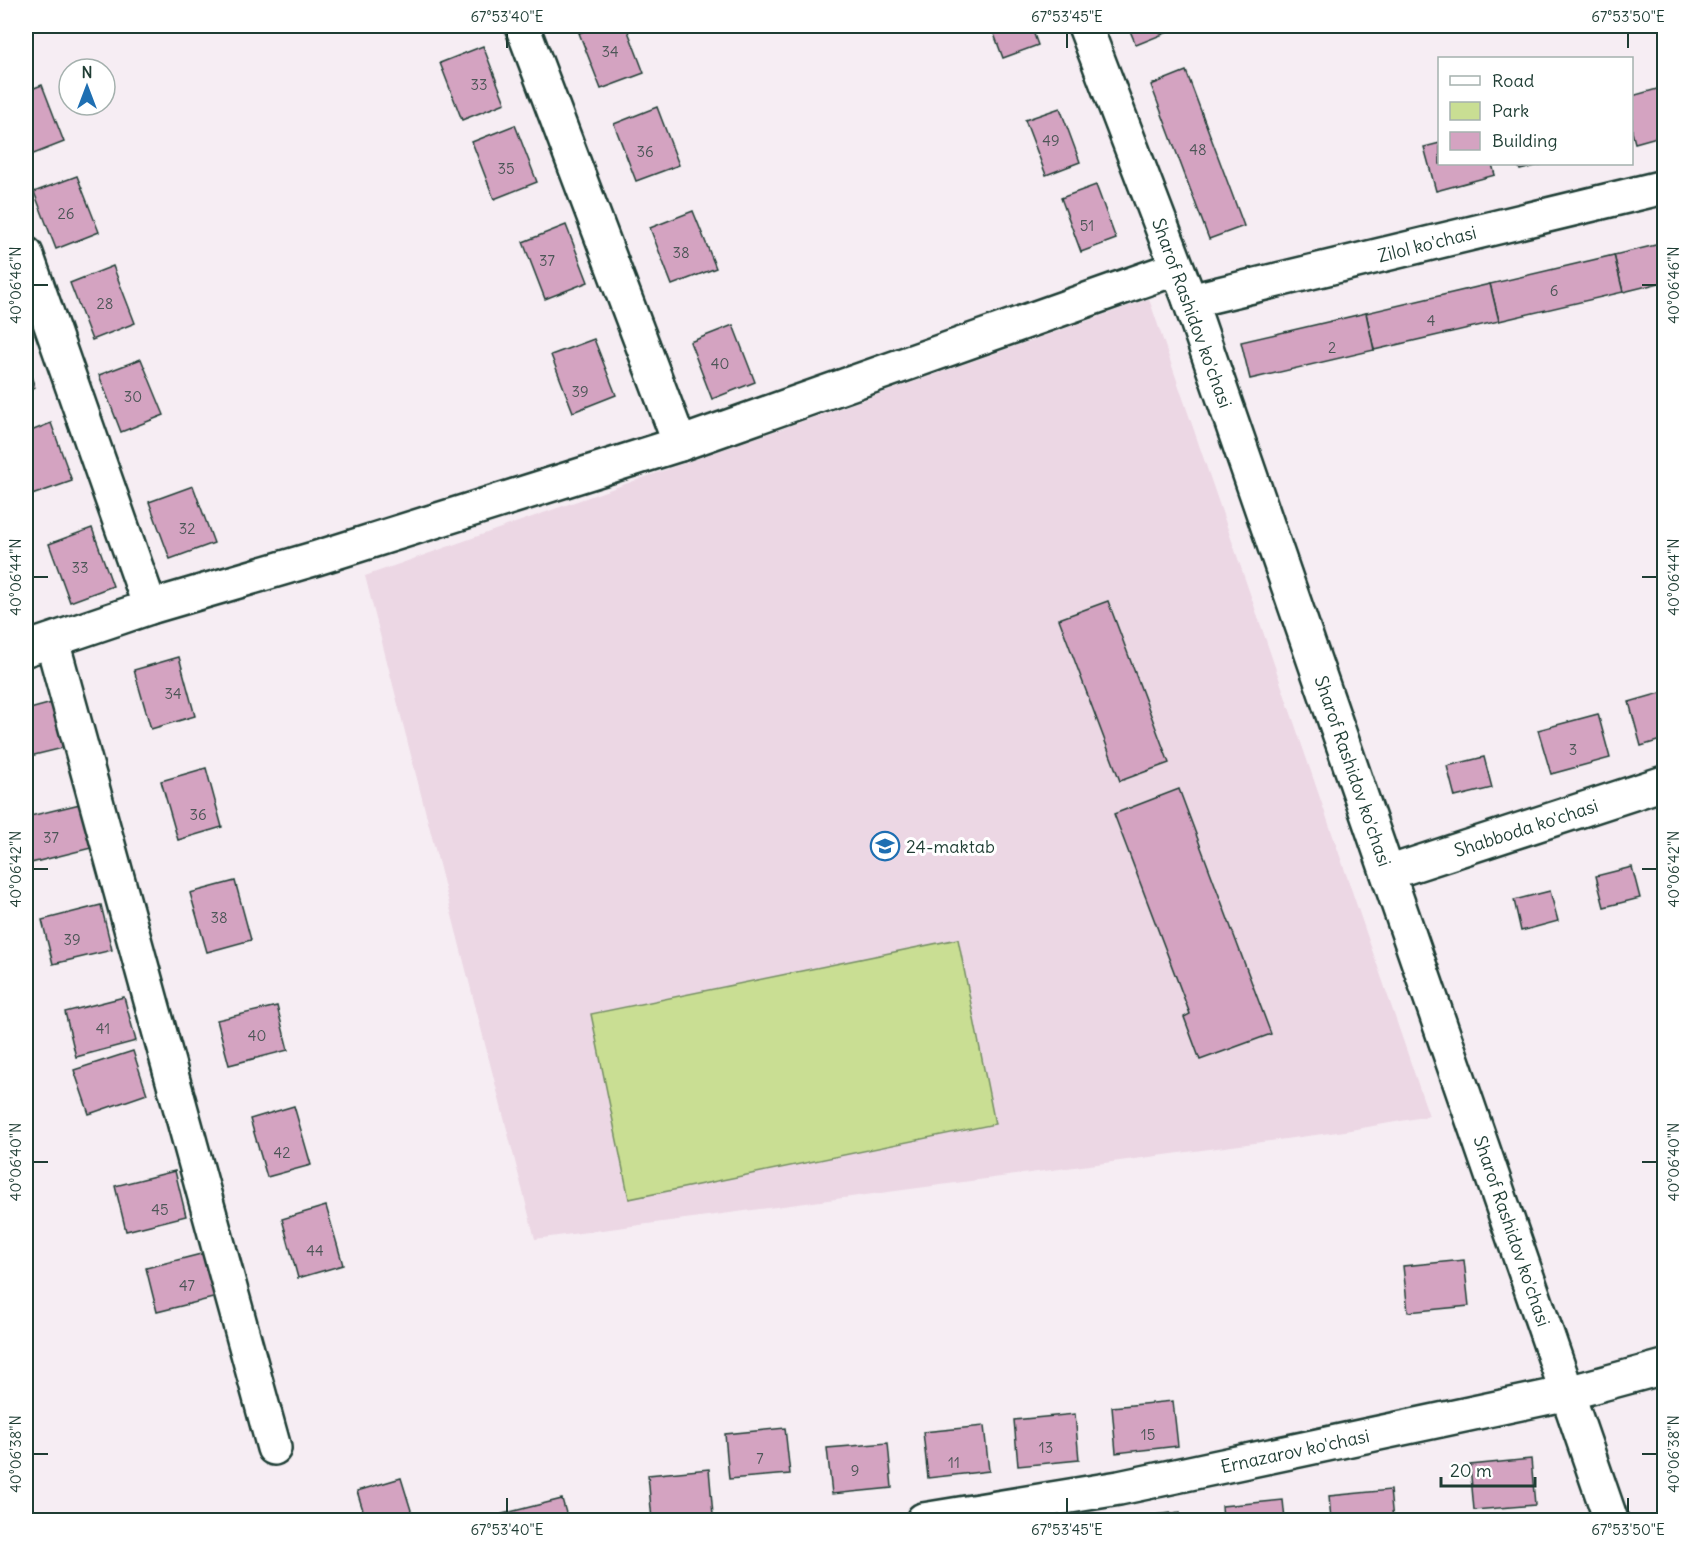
<svg xmlns="http://www.w3.org/2000/svg" width="1690" height="1546" font-family="Delius,sans-serif">
	<rect width="100%" height="100%" fill="#f6edf3"/>
	<filter id="ink" filterUnits="userSpaceOnUse"><feTurbulence type="fractalNoise" baseFrequency=".0167" numOctaves="2"/><feDisplacementMap in="SourceGraphic" scale="12" xChannelSelector="R" yChannelSelector="G"/><feConvolveMatrix kernelMatrix="1 2 1 2 8 2 1 2 1" color-interpolation-filters="sRGB"/></filter>
	<g filter="url(#ink)">
		<!-- built -->
		<path fill="#ecd7e4" d="M1149,299l280,817 -84,15 -810,108 -170,-663z"/>
		<!-- green -->
		<path fill="#c9de93" stroke="#748e64" stroke-width="1.5" d="M958,939l37,185 -366,75 -38,-185z"/>
		<!-- building -->
		<g fill="#d4a3c1" stroke="#1f3d34" stroke-width="1.5">
			<path d="M597,26h29l18,47 -43,16 -22,-56z"/>
			<path d="M991,26h40l7,19 -35,13z"/>
			<path d="M1128,26h40l3,5 -35,14z"/>
			<path d="M483,46l22,57 -43,17 -22,-57z"/>
			<path d="M1186,71l58,155 -35,13 -58,-154z"/>
			<path d="M42,85l22,57 -38,15v-66z"/>
			<path d="M1664,87v48l-29,8 -3,-11v-36z"/>
			<path d="M657,107l22,58 -43,16 -22,-57z"/>
			<path d="M1060,108l20,54 -34,13 -21,-55z"/>
			<path d="M515,125l22,57 -43,17 -22,-57z"/>
			<path d="M1440,143v21h52l3,11 -59,16 -12,-44z"/>
			<path d="M1518,164h25l-23,6z"/>
			<path d="M77,176l22,56 -43,17 -22,-57z"/>
			<path d="M1096,185l20,54 -35,13 -20,-54z"/>
			<path d="M693,211l23,57 -44,17 -22,-57z"/>
			<path d="M566,225l22,57 -43,17 -22,-57z"/>
			<path d="M1664,243v39l-41,10 -9,-37z"/>
			<path d="M1614,255l9,37 -124,29 -9,-37z"/>
			<path d="M113,266l22,57 -43,17 -22,-57z"/>
			<path d="M1490,284l9,37 -125,29 -8,-37z"/>
			<path d="M1366,313l8,37 -124,29 -9,-37z"/>
			<path d="M733,325l22,57 -43,17 -22,-57z"/>
			<path d="M594,339l22,56 -43,17 -22,-57z"/>
			<path d="M141,359l23,56 -43,17 -22,-57z"/>
			<path d="M26,361l9,27 -9,3z"/>
			<path d="M51,423l21,58 -43,15 -3,-8v-55z"/>
			<path d="M193,486l21,57 -44,16 -21,-57z"/>
			<path d="M92,528l21,58 -43,16 -21,-58z"/>
			<path d="M1108,601l61,162 -49,18 -61,-162z"/>
			<path d="M179,657l16,59 -44,13 -17,-59z"/>
			<path d="M1664,692v47l-23,7 -12,-44z"/>
			<path d="M52,703l11,45 -37,9v-47z"/>
			<path d="M1598,714l12,44 -59,16 -13,-44z"/>
			<path d="M1484,757l8,31 -37,9 -8,-31z"/>
			<path d="M206,768l16,59 -44,13 -17,-59z"/>
			<path d="M1179,789l92,245 -71,26 -16,-43 6,-3 -76,-200z"/>
			<path d="M80,804l11,44 -60,15 -5,-22v-24z"/>
			<path d="M1632,867l8,31 -36,9 -8,-31z"/>
			<path d="M235,881l16,59 -44,12 -17,-59z"/>
			<path d="M1550,891l8,30 -37,10 -7,-31z"/>
			<path d="M101,905l11,45 -59,14 -11,-44z"/>
			<path d="M124,997l12,44 -60,16 -11,-45z"/>
			<path d="M277,1006l11,44 -59,15 -12,-45z"/>
			<path d="M133,1051l14,43 -58,20 -15,-44z"/>
			<path d="M294,1106l17,59 -44,12 -17,-58z"/>
			<path d="M175,1171l11,45 -60,15 -11,-45z"/>
			<path d="M326,1206l17,59 -45,13 -16,-59z"/>
			<path d="M205,1253l12,44 -60,15 -11,-44z"/>
			<path d="M1464,1260l5,46 -61,6 -5,-46z"/>
			<path d="M1173,1401l5,45 -62,7 -4,-46z"/>
			<path d="M1075,1414l4,46 -61,6 -4,-46z"/>
			<path d="M1664,1419v25l-6,-24z"/>
			<path d="M984,1426l5,45 -61,7 -5,-46z"/>
			<path d="M785,1428l5,46 -61,5 -4,-45z"/>
			<path d="M888,1443l4,45 -60,6 -5,-46z"/>
			<path d="M1531,1459l4,46 -61,5 -4,-45z"/>
			<path d="M709,1469l4,46 -61,5 -4,-45z"/>
			<path d="M401,1478l13,42h-48l-9,-29z"/>
			<path d="M1390,1490l3,30h-62l-2,-24z"/>
			<path d="M562,1499l6,21h-64l-2,-6z"/>
			<path d="M1283,1500l2,20h-62l-1,-14z"/>
			<path d="M1180,1512v8h-62v-1z"/>
		</g>
		<g fill="none" stroke-linecap="round" stroke-linejoin="round">
			<!-- minor casing -->
			<g stroke="#1f3d34" stroke-width="38">
				<g id="minor">
					<path d="M522,26l158,418"/>
					<path d="M1085,26l105,275 421,1219"/>
					<path d="M26,254l124,353"/>
					<path d="M1190,301l474,-114"/>
					<path d="M52,641l222,807"/>
					<path d="M26,649l124,-42 167,-49 363,-114 497,-176"/>
					<path d="M1388,873l276,-90"/>
					<path d="M923,1520l196,-32 449,-95 96,-26"/>
				</g>
			</g>
			<!-- minor -->
			<use href="#minor" stroke="#fff" stroke-width="33"/>
		</g>
	</g>
	<!-- ticks -->
	<path fill="none" stroke="#1f3d34" stroke-width="2" d="M507,33v15M1067,33v15M1628,33v15M33,285h15M1642,285h15M33,577h15M1642,577h15M33,869h15M1642,869h15M33,1162h15M1642,1162h15M33,1454h15M1642,1454h15M507,1498v15M1067,1498v15M1628,1498v15"/>
	<!-- icons -->
	<defs>
		<g id="school-ring" transform="scale(1.5)"><circle r="9.5" fill="#fff" stroke="#1f6fb2" stroke-width="1.5"/><path d="M0-5L7-2L0 1L-7-2ZM-4 1L0 2.5L4 1V4Q0 6-4 4Z" fill="#1f6fb2"/></g>
	</defs>
	<g fill-rule="evenodd">
		<use href="#school-ring" x="885" y="846"/>
	</g>
	<g text-anchor="middle" dominant-baseline="central" stroke-width="6" stroke-linejoin="round" paint-order="stroke">
		<!-- number labels -->
		<g font-size="15" fill="#4c5657">
			<text x="610" y="51">34</text>
			<text x="479" y="84">33</text>
			<text x="1051" y="140">49</text>
			<text x="1198" y="149">48</text>
			<text x="645" y="151">36</text>
			<text x="506" y="168">35</text>
			<text x="66" y="213">26</text>
			<text x="1087" y="225">51</text>
			<text x="681" y="252">38</text>
			<text x="547" y="260">37</text>
			<text x="1554" y="290">6</text>
			<text x="105" y="303">28</text>
			<text x="1431" y="320">4</text>
			<text x="1332" y="347">2</text>
			<text x="720" y="363">40</text>
			<text x="580" y="391">39</text>
			<text x="133" y="396">30</text>
			<text x="187" y="528">32</text>
			<text x="80" y="567">33</text>
			<text x="173" y="693">34</text>
			<text x="1573" y="749">3</text>
			<text x="198" y="814">36</text>
			<text x="51" y="837">37</text>
			<text x="219" y="917">38</text>
			<text x="72" y="939">39</text>
			<text x="103" y="1028">41</text>
			<text x="257" y="1035">40</text>
			<text x="282" y="1152">42</text>
			<text x="160" y="1209">45</text>
			<text x="315" y="1250">44</text>
			<text x="187" y="1285">47</text>
			<text x="1148" y="1434">15</text>
			<text x="1046" y="1447">13</text>
			<text x="760" y="1458">7</text>
			<text x="954" y="1462">11</text>
			<text x="855" y="1470">9</text>
		</g>
		<!-- street labels -->
		<g font-size="18" fill="#1f3d34" stroke="#fff">
			<text transform="translate(1427 244) rotate(-14)">Zilol ko'chasi</text>
			<text transform="translate(1192 313) rotate(70)">Sharof Rashidov ko'chasi</text>
			<text transform="translate(1353 771) rotate(71)">Sharof Rashidov ko'chasi</text>
			<text transform="translate(1526 828) rotate(-18)">Shabboda ko'chasi</text>
			<text transform="translate(1512 1231) rotate(71)">Sharof Rashidov ko'chasi</text>
			<text transform="translate(1295 1451) rotate(-12)">Ernazarov ko'chasi</text>
		</g>
		<!-- poi labels -->
		<g font-size="18" fill="#1f3d34" stroke="#fff" text-anchor="start">
			<text x="906" y="846">24-maktab</text>
		</g>
	</g>
	<!-- margin -->
	<rect width="1690" height="1546" fill="none" stroke="#fff" stroke-width="66"/>
	<!-- legend -->
	<rect x="1438" y="57" width="195" height="108" fill="#ffffff" stroke="#a5b1ae" stroke-width="1.5"/>
	<rect x="1450" y="76" width="30" height="9" fill="#ffffff" stroke="#a5b1ae" stroke-width="1.5"/>
	<text x="1492" y="87" font-size="18" fill="#1f3d34">Road</text>
	<rect x="1450" y="102" width="30" height="18" fill="#c9de93" stroke="#a5b1ae" stroke-width="1.5"/>
	<text x="1492" y="117" font-size="18" fill="#1f3d34">Park</text>
	<rect x="1450" y="132" width="30" height="18" fill="#d4a3c1" stroke="#a5b1ae" stroke-width="1.5"/>
	<text x="1492" y="147" font-size="18" fill="#1f3d34">Building</text>
	<!-- north arrow -->
	<g transform="translate(87 87)"><circle r="28" fill="#ffffff" stroke="#a5b1ae" stroke-width="1.5"/>
	<path d="M0-4.5L10 22L0 15L-10 22Z" fill="#1f6fb2"/>
	<text y="-9" font-size="16" font-weight="bold" text-anchor="middle" fill="#1f3d34">N</text>
	</g>
	<!-- scale -->
	<path d="M1441 1477v9h94v-9" fill="none" stroke="#1f3d34" stroke-width="3"/>
	<text x="1450" y="1477" font-size="18" fill="#1f3d34" stroke="#ffffff" stroke-width="4.5" paint-order="stroke">20 m</text>
	<rect x="33" y="33" width="1624" height="1480" fill="none" stroke="#1f3d34" stroke-width="2"/>
	<g font-size="15" text-anchor="middle" fill="#1f3d34">
		<text x="507" y="22">67°53'40"E</text>
		<text x="1067" y="22">67°53'45"E</text>
		<text x="1628" y="22">67°53'50"E</text>
		<text transform="translate(16 285) rotate(-90)" y="5">40°06'46"N</text>
		<text transform="translate(1674 285) rotate(-90)" y="5">40°06'46"N</text>
		<text transform="translate(16 577) rotate(-90)" y="5">40°06'44"N</text>
		<text transform="translate(1674 577) rotate(-90)" y="5">40°06'44"N</text>
		<text transform="translate(16 869) rotate(-90)" y="5">40°06'42"N</text>
		<text transform="translate(1674 869) rotate(-90)" y="5">40°06'42"N</text>
		<text transform="translate(16 1162) rotate(-90)" y="5">40°06'40"N</text>
		<text transform="translate(1674 1162) rotate(-90)" y="5">40°06'40"N</text>
		<text transform="translate(16 1454) rotate(-90)" y="5">40°06'38"N</text>
		<text transform="translate(1674 1454) rotate(-90)" y="5">40°06'38"N</text>
		<text x="507" y="1535">67°53'40"E</text>
		<text x="1067" y="1535">67°53'45"E</text>
		<text x="1628" y="1535">67°53'50"E</text>
	</g>
</svg>
